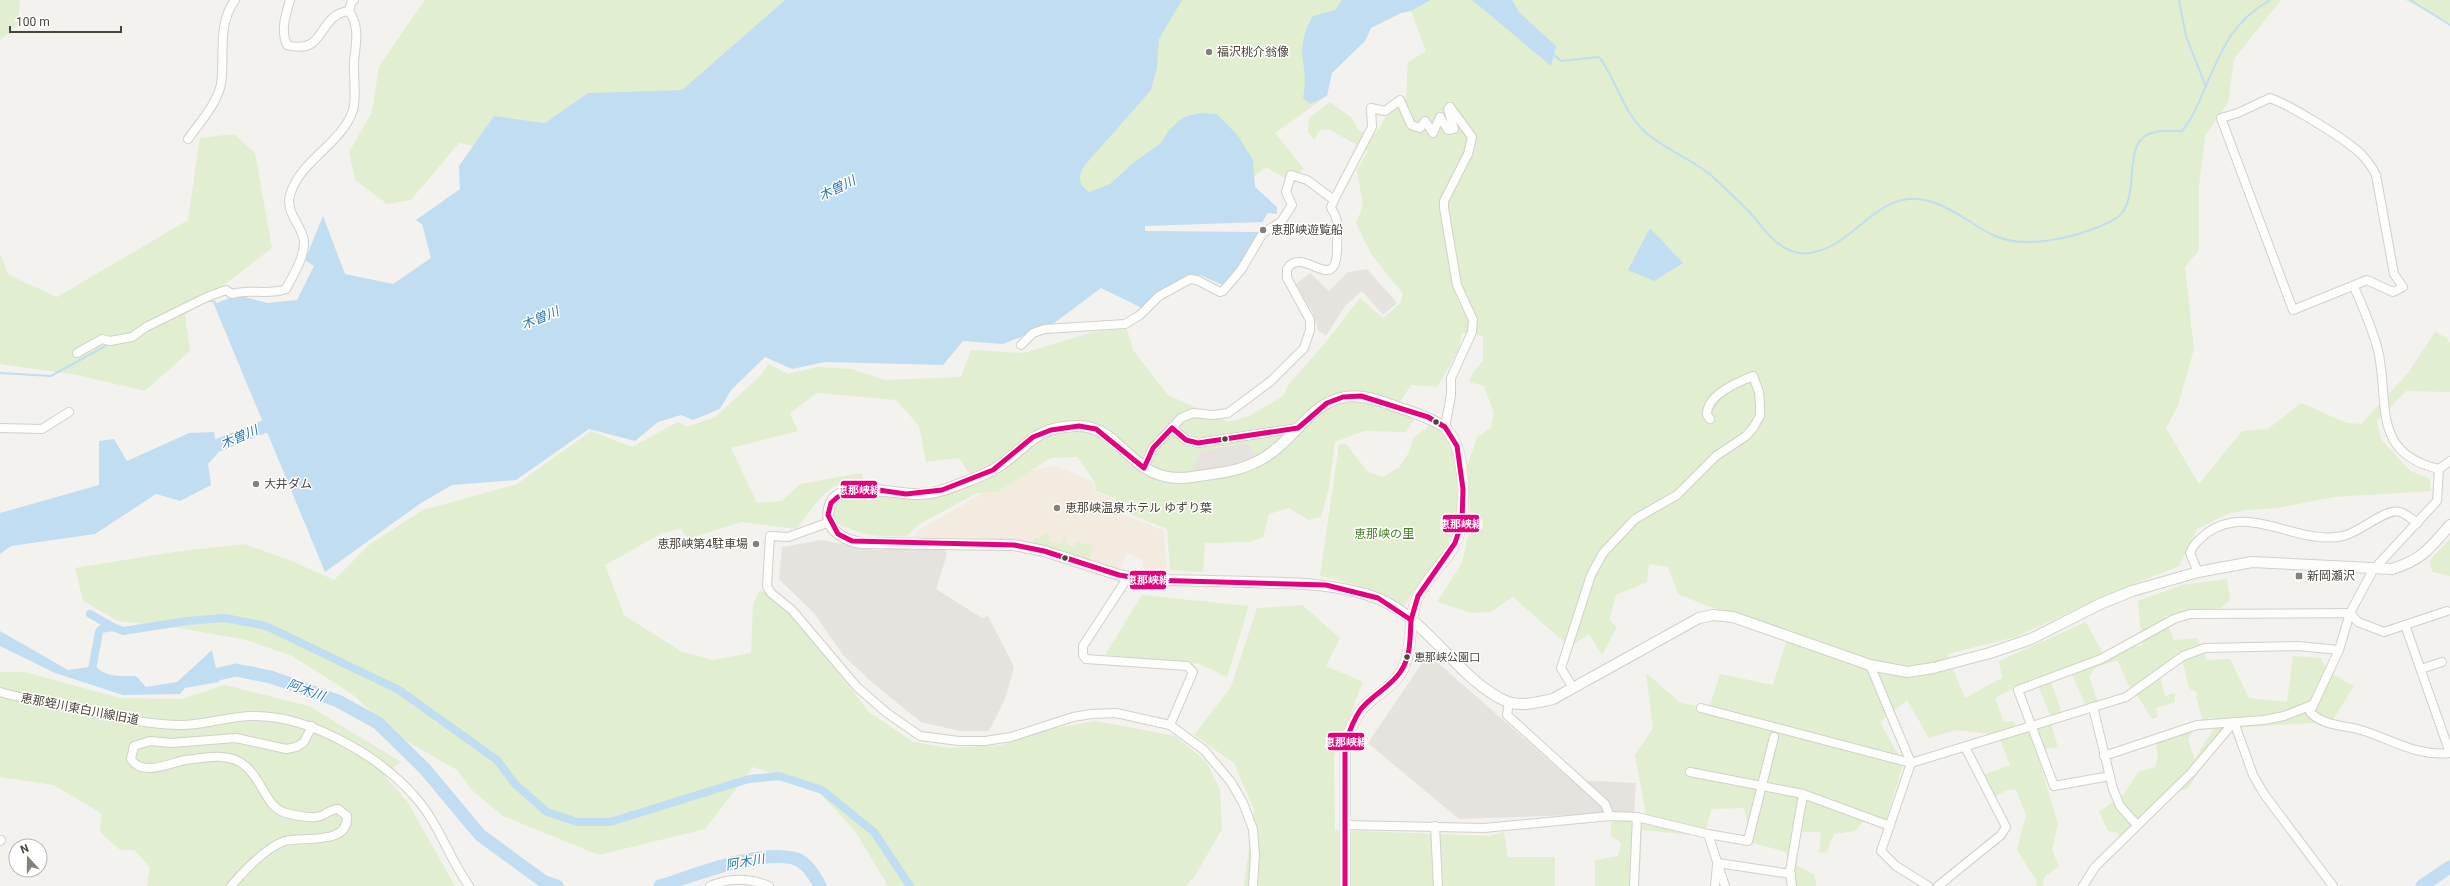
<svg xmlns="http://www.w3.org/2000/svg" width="2450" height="886" font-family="Roboto,'Noto Sans JP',sans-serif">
	<rect width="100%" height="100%" fill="#f4f2ee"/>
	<!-- commercial -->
	<path fill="#f3ebdf" d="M1056,466l37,16 2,10 18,6 11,17 40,15 3,45 -23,-1 -2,-15 -16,-6 -6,18 -95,-29 -53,-5 -58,1 2,-6 99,-58z"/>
	<!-- industrial -->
	<g fill="#e6e2de">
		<path d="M821,540l53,10 68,-4 5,8 -11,35 46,29 6,-2 26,51 -9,32 -16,32h-29l-39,-9 -46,-37 -32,-30 -29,-42 -35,-34 3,-32z"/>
		<path d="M1428,654l143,126 65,3 -2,30 -175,6 -91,-76z"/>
	</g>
	<!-- green -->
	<g fill="#e1eecf">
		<path d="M0,0h20l-2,25 -18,15z"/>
		<path d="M425,0h360l-103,90 -94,3 -43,30 -51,-7 -20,30 -15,-3 -48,57 -24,4 -32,-24 -6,-28 23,-40 7,-46z"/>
		<path d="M1172,0h181l-44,52 14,47 -48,34 29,36 -16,11 -22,-13 -15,11 -155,27 -31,-26z"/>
		<path d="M1431,0h41l79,66 5,-20 -37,-34 -7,-12h769l-47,59 -6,44 -23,33 -6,50v64l-14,17 9,82 -16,57 -12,22 33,56 43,-53 26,-2 33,-26 46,20 14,1 47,-51 27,-41 12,6 3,5v49l-44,-1 -29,30 4,18 29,32 19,7 2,13 -97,6 -56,11 -31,2 -20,4 -30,15 -18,37 -75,30 -88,41 -69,17 18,44 37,-20 -3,-17 87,-39 16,30 40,-7 -4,-44 44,-16 45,-6 3,21 -9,8 -56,8 9,24 23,-2 10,22 23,-1 19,39 38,4 6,-46 28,2 7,14 26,14 -26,42 -15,-5 -86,5 -39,60 -8,3 -16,13 -24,12 -7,18 -10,9 -5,-10 -10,-2 -9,-19 25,-18 14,-22 17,-5 3,-11 -2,-11 15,-17 14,4 8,-4 -5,12 7,19 23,-38 -4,-3h-5l-4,5 -2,-1 -7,-25 1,-4 -8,-5 -8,-34 -22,17 6,25 10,-3v9l-19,6 2,9 -6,2 -13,-21 -8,-8 -14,-30 -22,8 -6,9 9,25 -12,4 -15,-33 -20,8 11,33 -11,3 -11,-26v-10l-29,9 -16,8 9,24 10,-1 2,6 35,-3 7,23 -22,3 22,74 -6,26 7,16 -15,11 -1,9h-6l-1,-6 -19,-30 9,-35 -10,-25h-9l-13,7 -11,-22 27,-10 -12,-30 -42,-5 -27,8 -22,-38 -27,22 20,36 2,10 -16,52 -20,-1 -11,12 -21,3 -7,18 -8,1 2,-21h-22l-2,34 18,9 1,11h-24l-6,-34 -33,-9 -9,-35 -32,1 -9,27 -61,-6 -3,56h-44v-26l23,-4 3,-13 -10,-7v-14l35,-8 -11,-59 18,-27 -7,-55 35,30 28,5 11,-34 53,11 16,-53 -84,-27 -27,-11 -10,-27 -19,-3 -2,18 -31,13 -7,25 8,7 -15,28 -13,-21 -19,13 -57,-50 -23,15 -18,1 -35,-11 25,-39 9,-42 -4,-54 10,-30 14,-9 3,-15 -10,-27 -15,-4 4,-10 10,-11v-25l-21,-3 -4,18 -21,36 -26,-2 -16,24 19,11 -8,12 -42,-1 -29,11 -6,46 -8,29 -12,3 -20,-12 -20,6 -6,23 -13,5 -45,1 -2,29 -33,-2 -3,-41 -45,-18 -7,-13 -19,-7 -2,-10 -17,-24 -26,1 -54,34 -20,1 -59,32 -11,11c-30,1 -44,0 -71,-13l-3,-12 10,-13 21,-6 58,6 53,-16 -16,-24 -33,4 -7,-36 -23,-26 -79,-7 -27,20 8,18 -67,17 26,55 25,-2 18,-17 61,-11 3,7c-10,2 -21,3 -30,7 -13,6 -28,31 -38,42l-55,-7 -53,17 -7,-10 -19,4 -57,32 19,50 58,37 31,8 38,-7 2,-49 6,-13 7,1 25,20 78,100 44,30 37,6 51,-3 54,-17 41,-7 79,15 31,25 14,29 2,39 -27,47 -9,10h-298l-33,-55 -41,-44 -61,-20 -48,62 -106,26 -96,-39 -30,-25 -16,-21 -59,-34 -46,-42 -60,-38 -46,-16 -67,-12 -61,-7 -35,-20 -8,-33 99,-16 70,-8 48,17 42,19 36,-36 53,-34 94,-26 74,-53 41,16 46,-25 9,5 28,-10 45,-41 9,-12 19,10 29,-7 35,2 32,11 77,-3 10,-27 53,3 69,-21 34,-3 6,21 35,45 60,27 21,-6 34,-20 6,-12 36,-41 35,-45 23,20 17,-15 3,-9 -32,-40 -15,-31 7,-17 -6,-36 11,-19 -40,-22 -8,1 -6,10 -6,-8 1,-14 21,-16 22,16 7,13 17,2 9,-15 21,-19 2,-37 18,-11 -15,-40z"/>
		<path d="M2405,0h45v23z"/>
		<path d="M234,134l21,19 17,95 -87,67 5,36 -45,40 -68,-16 -77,-11v-110l9,21 48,22 131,-77 12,-82z"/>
		<path d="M1432,424c5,5 15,13 18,20 8,20 10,65 3,86 -9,27 -34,50 -48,75l-4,1c-24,-17 -54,-24 -81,-30l19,-132h7l22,28 15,5 16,-10 10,-15 4,-14z"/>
		<path d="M1044,534h6l-1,7 13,3 2,-7 3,1 -1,6 8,4 2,-6 16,3 1,4 -5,11 -55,-17 2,-5 5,1z"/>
		<path d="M2450,539v37l-18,-4 -2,-12z"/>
		<path d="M1142,595l107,11 -22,71 -27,-13 -95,-9z"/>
		<path d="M1302,605l38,33 -14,28 37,16 -29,74 1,74 153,6 16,-4 4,25h47v29h-311l10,-76 -20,-47 -40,-28 37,-48 26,-79z"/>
		<path d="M0,672h25l95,26 62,1 43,-14 84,21 92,56 -17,13 23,26 48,85h-308l3,-19 -16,-17h-14l-20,-18 2,-18 -48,-29 -54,-8z"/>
	</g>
	<!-- parking -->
	<g fill="#e6e3df">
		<path d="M1367,269l30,34 -14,12 -21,-24 -17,15 -19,30 -8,-6 -5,-17 -17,-29 14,-11 19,18 19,-19z"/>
		<path d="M1248,443l11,17 -69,14 12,-23z"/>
	</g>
	<!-- water -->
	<g fill="#c0ddf1">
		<path d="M785,0h397l-23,39 -2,28 -6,23 -67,76c-6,11 -6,19 5,26l21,-8 22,-20 29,-21 8,-13 13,-12 17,-5 18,1 21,22 15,24 2,27 22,20v7l-9,-1 -3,4 -14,32 -26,37 -25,-11 -11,3 -45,31 -43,-21 -48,36 -50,20 -40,-3 -20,24 -118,-3 -33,7 -27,-12 -34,33 -11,19 -27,11 -12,-5 -23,7 -23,19 -46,-12 -73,51 -64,5 -31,18 -96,69 -112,-270 4,1 20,-8 30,8 30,-3 17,-34 -9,-6 18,-44 22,58 48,10 38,-26 -9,-34 -6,-4 44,-31 -1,-23 35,-50 51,7 43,-30 94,-3z"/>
		<path d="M1342,0h89l-20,11 -10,2 -30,15 -6,13 -33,32 -5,23 -17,8 -7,-6c8,-34 -12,-44 10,-82l22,-6z"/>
		<path d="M1472,0h40l7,12 37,34 -5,20z"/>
		<path d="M1650,228l33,35 -29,18 -26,-11z"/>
		<path d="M214,432l4,21 -10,11 3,21 -31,16 -24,-7 -61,40 -84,12 -11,8v-41l99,-28v-44l15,-2 13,22 62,-28z"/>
		<path d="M0,631l68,39 27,-4c13,12 25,10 41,10l10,11 31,-5 35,-32 7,32 -34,6 -5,6 -57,1 -68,-22 -55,-27z"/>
	</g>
	<!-- pier -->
	<path fill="#f4f2ee" d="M1263,222l-5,10 -113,-1v-5z"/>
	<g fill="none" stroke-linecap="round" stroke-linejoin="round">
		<!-- stream -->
		<g stroke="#c0ddf1" stroke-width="2">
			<path d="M2179,0l7,36 20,51"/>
			<path d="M2410,0l40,25"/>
			<path d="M1553,54l8,7 38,-4c17,22 23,52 43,72 20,20 49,29 70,47 14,13 28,26 41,40 8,9 16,21 26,28 13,9 24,12 39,7 36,-9 59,-56 100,-52 29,3 50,24 75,36 30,15 79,3 108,-9 6,-3 16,-7 20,-12 20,-22 -1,-76 34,-82 8,-2 18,-1 27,-1 11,-13 16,-27 23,-43 17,-39 27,-66 65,-88"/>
			<path d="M206,300l9,2"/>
			<path d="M0,373l51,3 58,-32"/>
		</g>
		<!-- canal -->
		<g stroke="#c0ddf1" stroke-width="8">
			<path d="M90,614l23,13"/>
			<path d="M91,675l8,-43 2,-3 12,-2 10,4 64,-10 38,-3 41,8 133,64 98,70 18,24 32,28 30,10h33l139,-43 30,-3 43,14 52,42 36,54"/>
		</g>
		<!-- river -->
		<g stroke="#c0ddf1" stroke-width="13">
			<path d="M201,452l80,-32"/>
			<path d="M201,678l35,-8 35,7 67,24 40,22 47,46 55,66 63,46 14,5"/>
			<path d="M660,886c36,-11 96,-36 133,-28 12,2 22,18 27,28"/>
			<path d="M2422,886l28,-19"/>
		</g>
		<!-- minor casing -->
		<g stroke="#d2d0cb" stroke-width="10">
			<g id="minor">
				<path d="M290,0c-4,15 -10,29 -3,45 40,11 29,-30 62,-34"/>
				<path d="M2270,98c22,8 72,39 90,55 7,7 12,14 16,22l18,99 9,13 -10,5 -26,-12 -74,30 -72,-192 17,-5z"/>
				<path d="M188,139c12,-17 29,-35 33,-55 4,-28 -4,-60 14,-84"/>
				<path d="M1334,200l38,-73 -1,-19 14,3 15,-11 11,25 9,3 5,-7 8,12 7,-16 8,13 6,-1 -6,-20 2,-2"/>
				<path d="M2354,287c9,20 18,41 24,63 12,52 -8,103 61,119"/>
				<path d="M1021,345l12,-12 12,-4 80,-5 15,-9 19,-19 31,-17 7,1 23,12 3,-1 18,-21 22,-37 18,-11 11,-17 -6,-13 5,-17 16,5 27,20 -3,7c1,4 4,6 5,11 3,7 1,19 1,28 1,53 -34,-2 -50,23v9l23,42v10l-6,18 -33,33 -43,32 -15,2 -20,-2 -12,5 -28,30 -9,20"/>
				<path d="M77,353l25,-14 8,2 22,-4 14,-10 61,-30 19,-7 6,4c17,-6 34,2 54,-5 7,-14 19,-32 18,-48 -2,-16 -19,-28 -14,-46 10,-35 52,-51 63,-85 4,-15 0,-33 1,-49 2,-18 6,-34 -5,-50l2,-8 3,-3"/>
				<path d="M1445,427l6,-32v-17l21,-46 1,-12 -16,-35 -13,-77v-7l24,-47 4,-17 -22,-30"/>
				<path d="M0,428l42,1 27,-17"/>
				<path d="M1172,428l14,12 12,3 100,-15"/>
				<path d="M2450,461l-11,8 -2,32 -64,69 -23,43 -11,37 -29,62c13,14 34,13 51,18 30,9 56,27 89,23"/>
				<path d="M830,522l-42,15 -18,-1 -3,50 4,7 21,17 65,77 30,26 33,23 39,5h26l26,-4 62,-20 18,-3 25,-1 54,12 34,25 27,32 12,21 10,26 2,26 -2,31"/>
				<path d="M2198,572l-8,-19c4,-10 9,-13 17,-20 43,-31 89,13 136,3 16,-3 44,-29 57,-24 6,2 13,8 18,11"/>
				<path d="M1128,577l-45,69v9l3,4 101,7 6,6 -23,53"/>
				<path d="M2405,625l45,128"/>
				<path d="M1870,665l41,98 -30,88 15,15 32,20"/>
				<path d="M2421,669l21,-7"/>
				<path d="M1573,688l-12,-20 30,-93 12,-22 32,-34 42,-24 39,-39 30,-20 7,-8 7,-12v-11l-1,-13 -6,-16c-15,6 -47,19 -46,39l3,4"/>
				<path d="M0,692c25,7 51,11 77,17 33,7 67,15 101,16 25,1 50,-9 75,-9 56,-1 127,40 163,82 23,26 33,60 53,88"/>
				<path d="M1509,702l-2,13 98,89 5,12"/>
				<path d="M2093,707l20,82 7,17 17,19"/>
				<path d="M1701,708l210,55 215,-66 57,-41 22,-8 93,-2 41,4"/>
				<path d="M2234,722l19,53 11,19 69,92"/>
				<path d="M2104,756l93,-31 67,-5 20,-4 28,-11"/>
				<path d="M1690,772l113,22 87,32"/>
				<path d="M2110,776l-56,10 -36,-96 83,-31 73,-40 16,-5 160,-1 8,9 26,10 63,-21"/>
				<path d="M1344,825l140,3 126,-12 27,1 71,17 17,52"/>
				<path d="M1435,826l3,60"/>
				<path d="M1708,834l40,7 26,-104"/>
				<path d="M0,841l1,-1"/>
				<path d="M1718,863l73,11"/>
				<path d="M231,886c13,-15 35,-39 54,-45 17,-5 64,5 62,-25l-9,-7c-9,0 -14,8 -22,8 -9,1 -22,-2 -30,-4 -26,-6 -24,-54 -64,-56 -11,-1 -26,2 -37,3 -15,3 -43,17 -54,-1l3,-13 16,-5 21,2 65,-5 50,11 10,-2 8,-5 8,-16"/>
				<path d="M710,886c20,-9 39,-8 59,0"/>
				<path d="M1634,886l3,-69"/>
				<path d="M1715,886l2,-21"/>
				<path d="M1792,886l-2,-15 13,-77"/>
				<path d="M1938,886l63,-51 5,-8 -41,-80"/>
				<path d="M2083,886l12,-19 96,-94 43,-51"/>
			</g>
		</g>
		<!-- tertiary casing -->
		<g stroke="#d2d0cb" stroke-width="12">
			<path id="tertiary" d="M1445,427c-15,-9 -31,-15 -48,-20 -33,-12 -57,-19 -86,8 -18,17 -34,38 -57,48 -18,9 -42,11 -62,14 -63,9 -67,-51 -114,-51 -42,0 -48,18 -77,39 -14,9 -29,15 -44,20 -12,5 -24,9 -37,9 -22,2 -85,-19 -91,15 -2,8 0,15 5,21 7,8 16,11 27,13l153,2 30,6 75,24 29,5c33,0 67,1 100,2 44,1 88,1 129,16 49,19 83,84 131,104 14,5 31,0 45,-3l146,-81 14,-3 20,2 137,48 37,7 26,-4 57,-15 41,-14 69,-35 32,-13 66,-19 54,-10 140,7c30,-9 38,-21 58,-44"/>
		</g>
		<!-- secondary casing -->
		<g stroke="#d3cfc5" stroke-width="12">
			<path id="secondary" d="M1345,886v-141c4,-14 8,-25 17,-36 12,-14 32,-22 41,-40 11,-23 4,-50 15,-73 10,-19 27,-34 37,-52 11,-22 10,-77 1,-99 -2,-6 -7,-12 -11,-18"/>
		</g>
		<!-- minor -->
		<use href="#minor" stroke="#fdfdfc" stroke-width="8"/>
		<!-- tertiary -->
		<use href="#tertiary" stroke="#fdfdfc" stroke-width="10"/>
		<!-- secondary -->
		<use href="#secondary" stroke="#f7f6f1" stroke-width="11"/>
		<!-- bus-1 casing -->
		<g stroke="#fff" stroke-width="8">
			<g id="bus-1">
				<path d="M1361,396l67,21 17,10 12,19 6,43 -1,33 -7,21 -37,53 -7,24 -33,-22 -52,-13 -178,-5 -29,-5 -75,-24 -30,-6 -162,-4 -14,-7 -10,-19 3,-12 9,-8 25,-7 41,6 36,-4 51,-20 40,-33 18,-7 28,-4 17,3 48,39 9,-20 19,-20 14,12 12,3 100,-15 29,-25 16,-6z"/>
				<path d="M1345,886v-141c4,-13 8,-25 16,-36 12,-15 30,-22 40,-38 10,-15 9,-34 10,-51"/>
			</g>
		</g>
		<!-- bus-1 -->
		<use href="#bus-1" stroke="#e5007d" stroke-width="5"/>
	</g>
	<!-- markers -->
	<g fill="#868178" stroke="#fff" stroke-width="1.5">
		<circle cx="1209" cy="52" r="4"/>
		<circle cx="1263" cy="230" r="4"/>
		<circle cx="256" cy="484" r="4"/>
		<circle cx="1057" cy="508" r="4"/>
		<circle cx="756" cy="544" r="4"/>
		<rect x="2295" y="572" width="8" height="8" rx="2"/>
	</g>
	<g fill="#4b4439" stroke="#fff" stroke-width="1.5">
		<circle cx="1436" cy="422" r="3.5"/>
		<circle cx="1225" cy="439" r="3.5"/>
		<circle cx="1065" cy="558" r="3.5"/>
		<circle cx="1407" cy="657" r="3.5"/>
	</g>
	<g text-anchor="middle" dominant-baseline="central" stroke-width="3" stroke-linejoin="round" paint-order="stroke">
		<!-- bus labels -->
		<g font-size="11" fill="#4b4439" stroke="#fff" text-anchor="start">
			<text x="1414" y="657">恵那峡公園口</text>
		</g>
		<!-- poi labels -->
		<g font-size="12" fill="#4b4439" stroke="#fff" text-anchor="start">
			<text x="1217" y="52">福沢桃介翁像</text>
			<text x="1271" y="230">恵那峡遊覧船</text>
			<text x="264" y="484">大井ダム</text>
			<text x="1065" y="508">恵那峡温泉ホテル ゆずり葉</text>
			<text x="748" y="544" text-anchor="end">恵那峡第4駐車場</text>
			<text x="2307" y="576">新岡瀬沢</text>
		</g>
		<!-- park labels -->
		<g font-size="12" fill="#4a7f2a" stroke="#fff">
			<text x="1384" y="534">恵那峡の里</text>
		</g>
		<!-- street labels -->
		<g font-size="12" fill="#4b4439" stroke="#fff">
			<text transform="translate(80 709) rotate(11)">恵那蛭川東白川線旧道</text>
		</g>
		<!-- water labels -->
		<g font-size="13" font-style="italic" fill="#2e7ab2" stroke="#fff">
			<text transform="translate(837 188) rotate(-26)">木曽川</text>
			<text transform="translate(540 318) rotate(-22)">木曽川</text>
			<text transform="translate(239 437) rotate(-23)">木曽川</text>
			<text transform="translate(306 690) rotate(20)">阿木川</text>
			<text transform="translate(745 862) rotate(-10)">阿木川</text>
		</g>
	</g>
	<g stroke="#fff" stroke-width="1.5">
		<rect x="840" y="480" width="38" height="19" rx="4" fill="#e5007d"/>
		<rect x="1442" y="514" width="38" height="19" rx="4" fill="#e5007d"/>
		<rect x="1129" y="570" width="38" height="20" rx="4" fill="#e5007d"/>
		<rect x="1327" y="732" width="38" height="19" rx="4" fill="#e5007d"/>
	</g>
	<g font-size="11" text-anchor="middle" font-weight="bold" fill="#fff">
		<text x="859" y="494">恵那峡線</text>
		<text x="1461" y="528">恵那峡線</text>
		<text x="1148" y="584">恵那峡線</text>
		<text x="1346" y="746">恵那峡線</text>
	</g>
	<!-- north arrow -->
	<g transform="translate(28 858) rotate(339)"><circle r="19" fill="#ffffff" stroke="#b7b4b0"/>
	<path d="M0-3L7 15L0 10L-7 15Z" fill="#868178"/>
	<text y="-6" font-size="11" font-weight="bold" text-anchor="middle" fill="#4b4439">N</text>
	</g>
	<!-- scale -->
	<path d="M10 26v6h111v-6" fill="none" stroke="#4b4439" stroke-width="2"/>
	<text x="16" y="26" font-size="12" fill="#4b4439" stroke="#ffffff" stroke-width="3" paint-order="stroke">100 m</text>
</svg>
